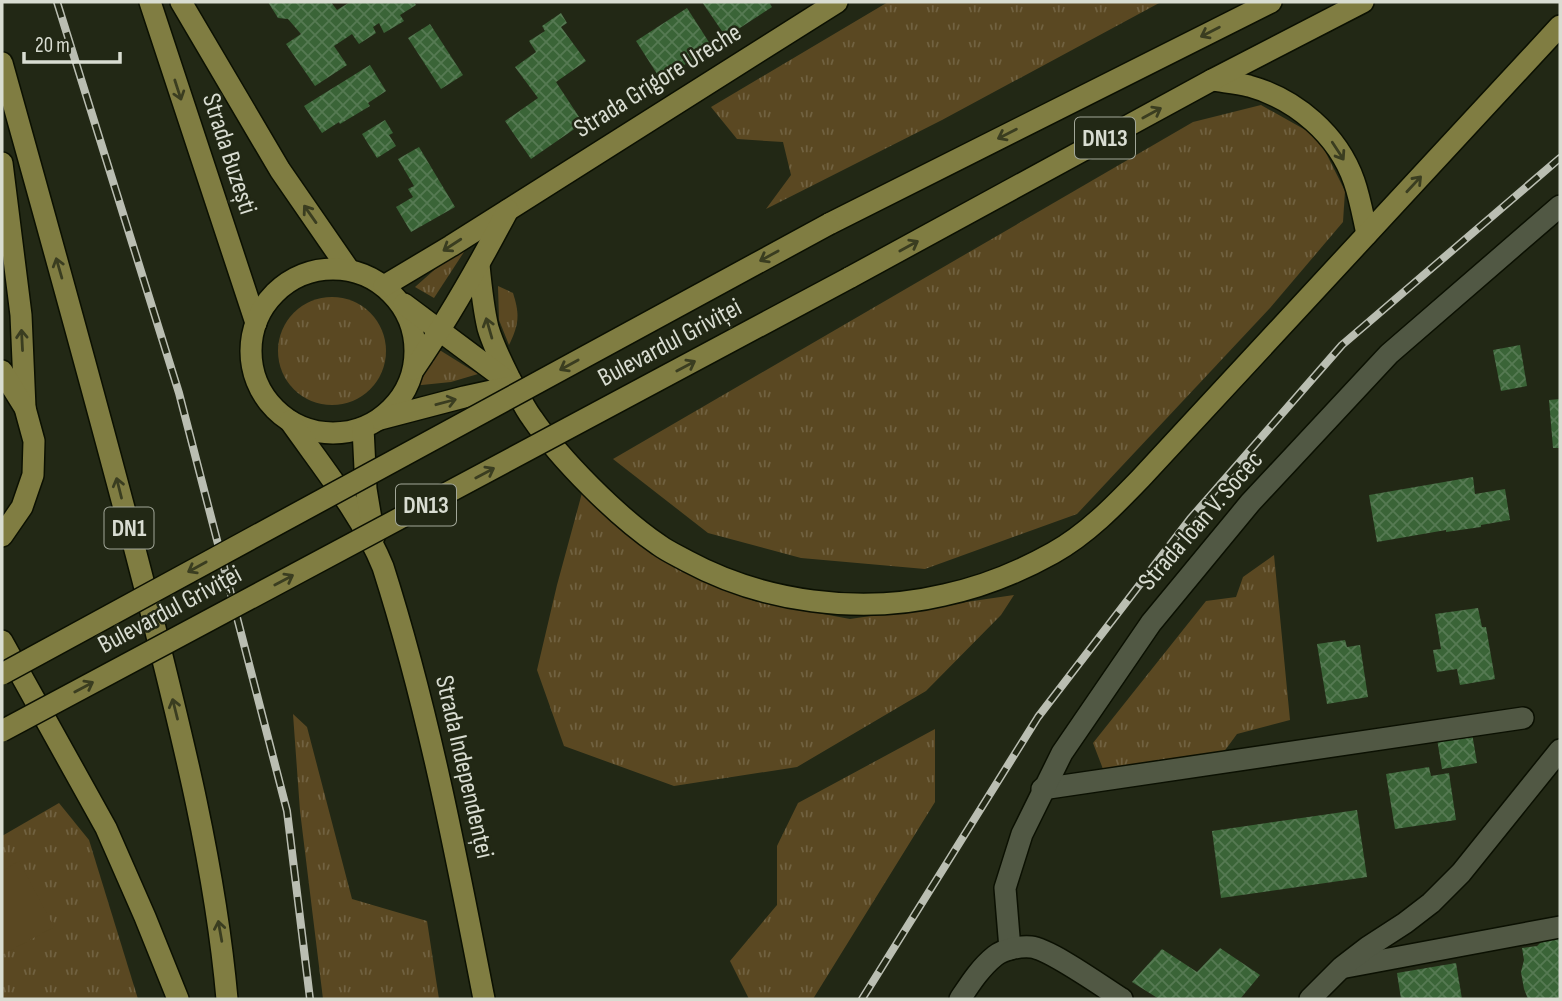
<svg xmlns="http://www.w3.org/2000/svg" width="1562" height="1001" font-family="'Sofia Sans Condensed',sans-serif">
	<defs>
		<pattern id="grass-tufts" width="24" height="20" patternUnits="userSpaceOnUse" patternTransform="scale(1.75)"><rect width="24" height="20" fill="#5a4822"/><path d="M3 7l-1-3M5 7V3M7 7l1-3M15 17l-1-3M17 17v-4M19 17l1-3" fill="none" stroke="#716241"/></pattern>
		<pattern id="building-cross-hatch" width="8" height="8" patternUnits="userSpaceOnUse" patternTransform="scale(1.75)"><rect width="8" height="8" fill="#3a6437"/><path d="M0 0l8 8M0 8l8-8" fill="none" stroke="#567a53"/></pattern>
	</defs>
	<rect width="100%" height="100%" fill="#222815"/>
	<!-- grass -->
	<g fill="url(#grass-tufts)">
		<path d="M888,2h273l-219,118 -176,89 25,-34 -8,-33 -46,-3 -26,-32z"/>
		<path d="M1261,105l57,32 27,54 -2,31 -73,86 -193,206 -152,55 -124,-11 -93,-25 -95,-74 580,-337z"/>
		<path d="M477,232l-43,66 -19,-11z"/>
		<path d="M498,286l15,7c7,22 6,31 -4,52l-10,-25z"/>
		<circle cx="332" cy="351" r="54"/>
		<path d="M438,349l40,25 -27,8 -39,4z"/>
		<path d="M582,493l76,62 96,46 96,18 164,-24 -13,20 -75,76 -129,76 -123,19 -110,-40 -27,-76 20,-85z"/>
		<path d="M1274,555l16,165 -53,14 -14,19 -120,16 -10,-26 113,-142 30,-4 7,-20z"/>
		<path d="M293,714l14,13 45,172 75,22 12,78h-116l-23,-188z"/>
		<path d="M935,729v73l-122,197h-64l-19,-38 47,-56v-59l21,-43z"/>
		<path d="M59,803l30,37 49,159h-136v-163z"/>
	</g>
	<!-- green -->
	<path fill="#5a4822" d="M19,861l35,66 -52,28v-84z"/>
	<!-- building -->
	<g fill="url(#building-cross-hatch)">
		<path d="M268,2h63l6,8 13,-8h64l2,3 -16,10 4,6 -20,12 -5,-10 -6,4 3,6 -17,11 -7,-10 -18,12 13,19 -32,21 -29,-42 15,-10 -13,-15 -10,-1z"/>
		<path d="M702,2h67l3,5 -46,30z"/>
		<path d="M687,8l25,39 -51,33 -25,-39z"/>
		<path d="M561,13l6,10 -6,4 25,34 -30,21 27,41 -52,36 -26,-38 33,-23 -23,-31 21,-15 -7,-11 16,-10 -3,-5z"/>
		<path d="M430,24l33,51 -22,14 -33,-51z"/>
		<path d="M370,65l16,26 -18,12 2,3 -30,18 -1,-2 -17,11 -18,-27z"/>
		<path d="M385,120l8,13 -4,2 7,11 -19,12 -15,-24z"/>
		<path d="M419,147l36,60 -44,25 -15,-25 17,-10 -5,-8 6,-3 -16,-27z"/>
		<path d="M1520,345l7,41 -26,5 -8,-41z"/>
		<path d="M1560,399v49h-7l-4,-48z"/>
		<path d="M1473,477l2,17 30,-5 5,31 -29,5v2l-35,5v-2l-69,12 -8,-47z"/>
		<path d="M1478,608l4,19h4l9,52 -35,6 -3,-16 -20,3 -4,-22 8,-1 -6,-35z"/>
		<path d="M1345,640l2,7 13,-2 8,52 -41,7 -10,-60z"/>
		<path d="M1471,727l6,36 -35,6 -6,-36z"/>
		<path d="M1429,767l2,9 18,-3 7,47 -61,9 -9,-55z"/>
		<path d="M1357,810l10,67 -146,21 -9,-67z"/>
		<path d="M1560,936v63h-32l-4,-10 -3,-17 3,-12 -2,-12 15,-2 6,-6z"/>
		<path d="M1220,948l40,27 -20,24h-81l-27,-17 30,-33 35,23z"/>
		<path d="M1456,963l6,36h-61l-4,-26z"/>
	</g>
	<g fill="none" stroke-linecap="round" stroke-linejoin="round">
		<!-- minor casing -->
		<g stroke="#0b1002" stroke-width="24">
			<g id="minor">
				<path d="M1042,789l481,-71"/>
				<path d="M1010,949l-5,-61 17,-54 40,-81 89,-130 99,-120 139,-149 171,-148"/>
				<path d="M1346,967l214,-40"/>
				<path d="M960,999c10,-15 20,-31 35,-43 9,-7 25,-10 36,-9 19,2 72,40 91,52"/>
				<path d="M1310,999l32,-32 26,-20 37,-24 26,-20 30,-30 99,-123"/>
			</g>
		</g>
		<!-- major casing -->
		<g stroke="#0b1002" stroke-width="24">
			<g id="major">
				<path d="M150,2l106,321"/>
				<path d="M181,2l99,168 69,100"/>
				<path d="M2,63c50,179 100,357 146,537 33,131 67,264 79,399"/>
				<path d="M1212,80c12,2 25,3 37,6 47,13 89,49 105,95 6,17 9,35 13,53"/>
				<path d="M2,163l19,152 4,93"/>
				<path d="M829,224l442,-222"/>
				<path d="M479,265c2,21 4,42 9,63 5,17 13,33 21,49 7,13 14,29 23,41 17,25 38,48 59,69 21,21 43,41 68,58 8,6 19,11 28,16 76,41 173,54 257,34 38,-8 75,-23 109,-42 34,-19 61,-47 88,-75l419,-452"/>
				<circle cx="333" cy="351" r="82"/>
				<path d="M849,278l363,-198 151,-78"/>
				<path d="M384,286l67,-40 386,-244"/>
				<path d="M404,304l106,79"/>
				<path d="M414,369c35,-51 65,-104 94,-159"/>
				<path d="M2,371l23,37 9,33 -1,34 -11,32 -20,29"/>
				<path d="M380,419l84,-22 50,-11"/>
				<path d="M290,421c31,44 73,96 93,146 45,141 73,287 101,432"/>
				<path d="M363,428l3,61 8,48"/>
				<path d="M2,641l104,187 39,89 33,82"/>
			</g>
		</g>
		<!-- minor -->
		<use href="#minor" stroke="#515844" stroke-width="21"/>
		<!-- major -->
		<use href="#major" stroke="#807d42" stroke-width="21"/>
		<!-- rail casing -->
		<g stroke="#babeb2" stroke-width="8">
			<g id="rail">
				<path d="M57,2l122,391 108,418 23,188"/>
				<path d="M862,999l176,-282 152,-198 152,-174 218,-187"/>
			</g>
		</g>
		<!-- rail -->
		<use href="#rail" stroke="#222815" stroke-width="5" stroke-dasharray="16" stroke-linecap="butt"/>
		<!-- major-bridge casing -->
		<g stroke="#0b1002" stroke-width="24" stroke-linecap="butt">
			<g id="major-bridge">
				<path d="M2,674l827,-450"/>
				<path d="M2,731l847,-453"/>
			</g>
		</g>
		<!-- major-bridge -->
		<use href="#major-bridge" stroke="#807d42" stroke-width="21"/>
	</g>
	<!-- one-way arrows -->
	<defs><path id="oneway-shaft" d="M-6 0H5M1.5-3L5.5 0L1.5 3" fill="none" stroke-width="1.6" stroke-linecap="round" stroke-linejoin="round" transform="scale(1.75)"/></defs>
	<g stroke="#3a3d20">
		<use href="#oneway-shaft" transform="translate(1210 32) rotate(153)"/>
		<use href="#oneway-shaft" transform="translate(178 90) rotate(72)"/>
		<use href="#oneway-shaft" transform="translate(1152 113) rotate(-29)"/>
		<use href="#oneway-shaft" transform="translate(1007 134) rotate(153)"/>
		<use href="#oneway-shaft" transform="translate(1338 151) rotate(57)"/>
		<use href="#oneway-shaft" transform="translate(1414 184) rotate(-47)"/>
		<use href="#oneway-shaft" transform="translate(310 214) rotate(-125)"/>
		<use href="#oneway-shaft" transform="translate(452 245) rotate(147)"/>
		<use href="#oneway-shaft" transform="translate(909 246) rotate(-29)"/>
		<use href="#oneway-shaft" transform="translate(769 256) rotate(151)"/>
		<use href="#oneway-shaft" transform="translate(59 268) rotate(-106)"/>
		<use href="#oneway-shaft" transform="translate(489 328) rotate(-106)"/>
		<use href="#oneway-shaft" transform="translate(22 340) rotate(-93)"/>
		<use href="#oneway-shaft" transform="translate(569 365) rotate(151)"/>
		<use href="#oneway-shaft" transform="translate(686 366) rotate(-28)"/>
		<use href="#oneway-shaft" transform="translate(446 402) rotate(-15)"/>
		<use href="#oneway-shaft" transform="translate(485 473) rotate(-28)"/>
		<use href="#oneway-shaft" transform="translate(119 488) rotate(-104)"/>
		<use href="#oneway-shaft" transform="translate(197 567) rotate(151)"/>
		<use href="#oneway-shaft" transform="translate(284 580) rotate(-28)"/>
		<use href="#oneway-shaft" transform="translate(84 687) rotate(-28)"/>
		<use href="#oneway-shaft" transform="translate(175 709) rotate(-104)"/>
		<use href="#oneway-shaft" transform="translate(220 931) rotate(-100)"/>
	</g>
	<g text-anchor="middle" dominant-baseline="central" stroke-width="5" stroke-linejoin="round" paint-order="stroke">
		<!-- shield labels -->
		<g fill="#222815" stroke="#a2a799" stroke-width="2">
			<rect x="1075" y="117.5" width="60" height="41" rx="5"/>
			<rect x="396" y="484.5" width="60" height="41" rx="5"/>
			<rect x="104.5" y="507.5" width="49" height="41" rx="5"/>
		</g>
		<g font-size="24" font-weight="bold" fill="#d9ddd2">
			<text x="1105" y="138">DN13</text>
			<text x="426" y="505">DN13</text>
			<text x="129" y="528">DN1</text>
		</g>
		<!-- street labels -->
		<g font-size="26" fill="#d9ddd2" stroke="#222815">
			<text transform="translate(658 81) rotate(-32)">Strada Grigore Ureche</text>
			<text transform="translate(229 154) rotate(72)">Strada Buzești</text>
			<text transform="translate(670 343) rotate(-28)">Bulevardul Griviței</text>
			<text transform="translate(1201 521) rotate(-49)">Strada Ioan V. Socec</text>
			<text transform="translate(170 610) rotate(-28)">Bulevardul Griviței</text>
			<text transform="translate(464 767) rotate(77)">Strada Independenței</text>
		</g>
	</g>
	<!-- border -->
	<rect width="1562" height="1001" fill="none" stroke="#d9ddd2" stroke-width="7"/>
	<!-- scale -->
	<path d="M24 52v10h96v-10" fill="none" stroke="#d9ddd2" stroke-width="3.5"/>
	<text x="35" y="52" font-size="21" fill="#d9ddd2" stroke="#222815" stroke-width="5" paint-order="stroke">20 m</text>
</svg>
